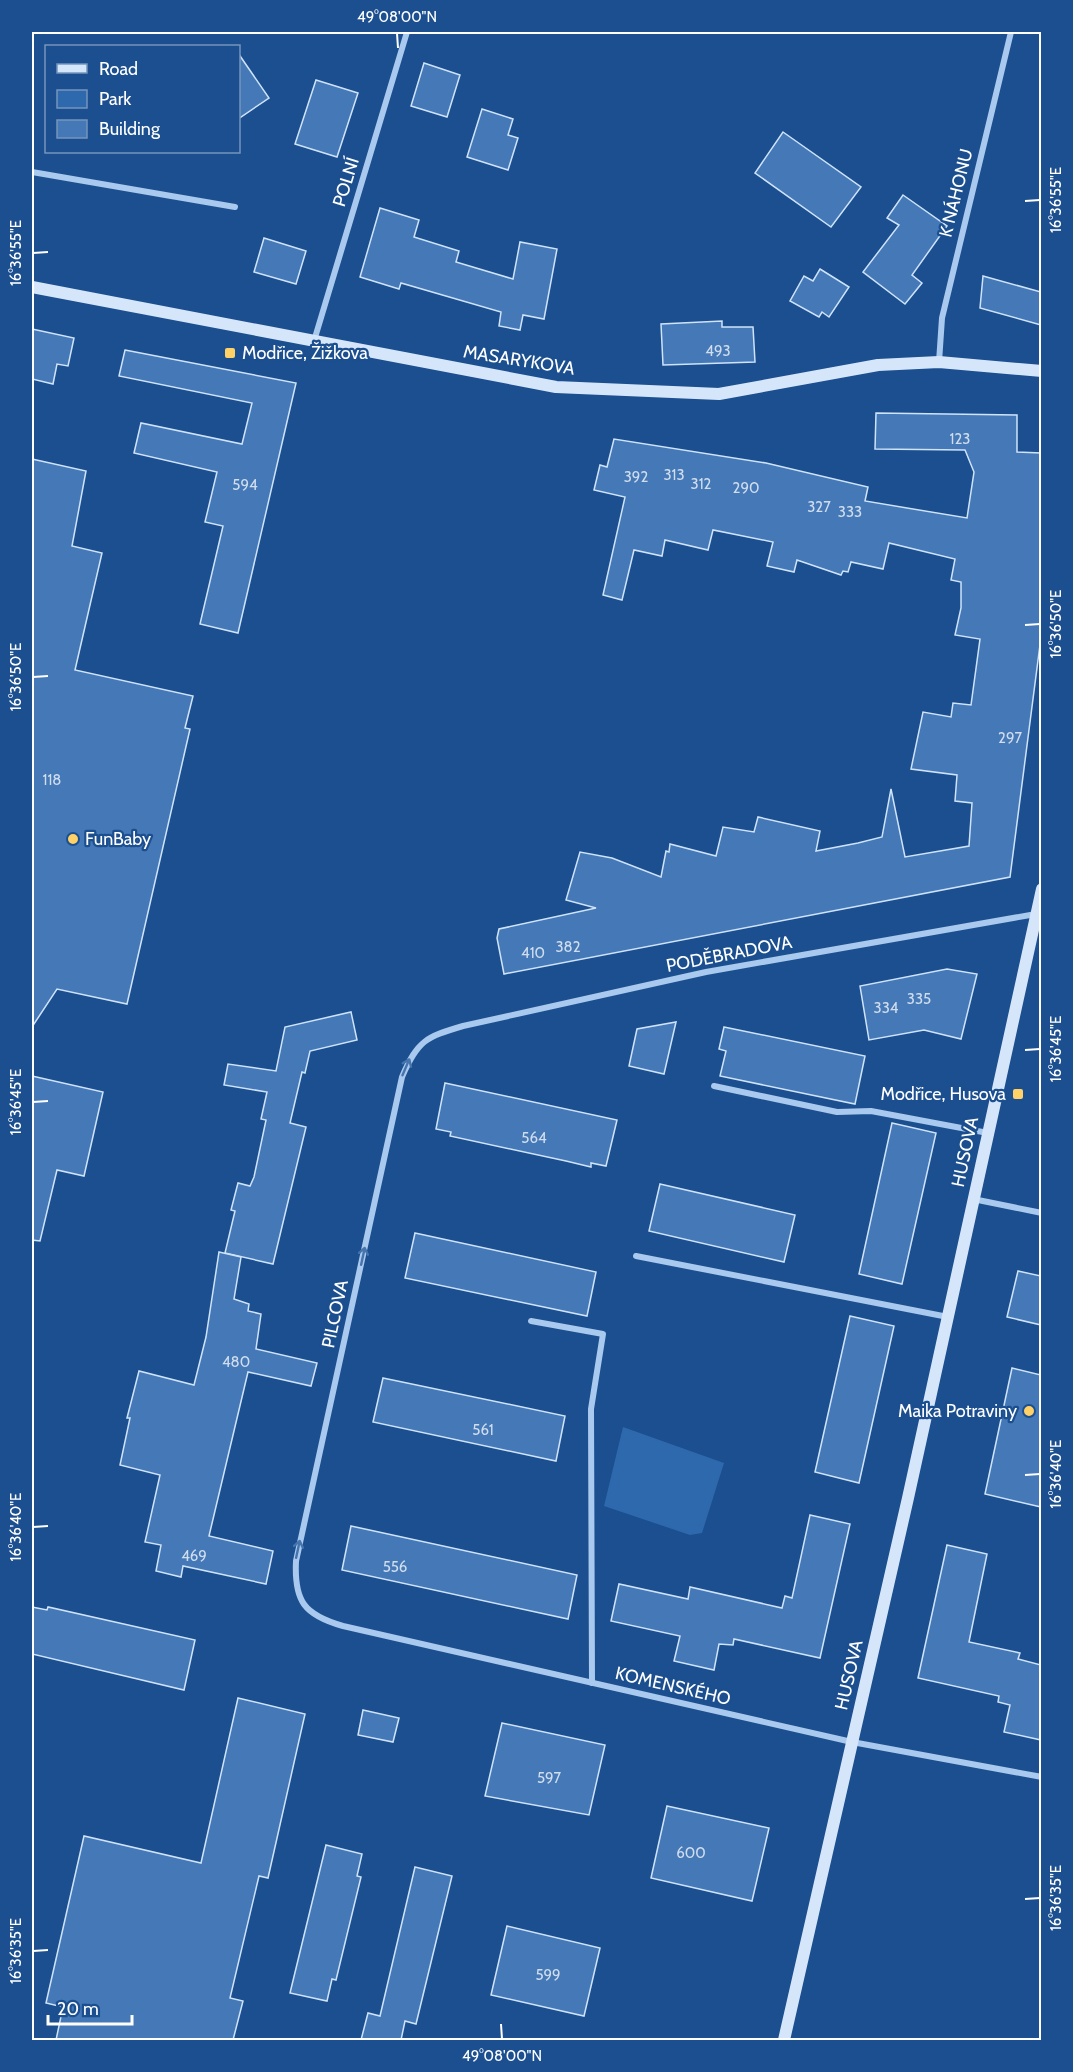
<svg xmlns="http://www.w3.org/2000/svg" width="1073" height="2072" font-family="Cabin,sans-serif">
	<rect width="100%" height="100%" fill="#1b4f8f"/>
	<!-- green -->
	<path fill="#2e69ad" d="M623,1427l101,36 -22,70 -12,2 -86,-29z"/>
	<!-- building -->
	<g fill="#4478b7" stroke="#cfe3fa" stroke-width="1.5">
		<path d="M238,53l31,45 -31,21z"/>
		<path d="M424,63l36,12 -13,42 -36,-11z"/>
		<path d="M316,80l42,13 -21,64 -42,-13z"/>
		<path d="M482,109l31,10 -5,16 10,3 -10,32 -41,-13z"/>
		<path d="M783,132l78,55 -30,40 -76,-54z"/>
		<path d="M903,195l44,31 -35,49 10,8 -17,21 -42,-32 36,-47 -12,-7z"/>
		<path d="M380,208l39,12 -5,17 45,14 -3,11 57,17 7,-37 37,7 -13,70 -21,-4 -3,15 -21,-4 2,-14 -100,-29 -2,6 -39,-12z"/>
		<path d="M264,238l42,13 -10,33 -42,-12z"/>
		<path d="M820,269l29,18 -20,30 -7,-5 -3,5 -29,-16 14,-25 9,5z"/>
		<path d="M983,276l58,16v33l-61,-17z"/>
		<path d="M722,321v6h31l2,35 -92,3 -2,-41z"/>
		<path d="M32,329l42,9 -6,28 -11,-2 -4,20 -21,-5z"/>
		<path d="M125,350l171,33 -58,250 -38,-9 23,-98 -18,-4 12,-50 -83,-19 7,-30 101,21 10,-41 -133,-27z"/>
		<path d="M876,413l141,2v37l24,1v184l-31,240 -506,97 -7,-36 2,-9 97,-21 -30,-8 14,-48 32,6 49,19 5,-26 3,1 1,-8 46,12 7,-29 31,5 4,-15 62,14 -4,20 42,-8 24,-6 9,-48 14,68 64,-11 3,-43 -17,-2 2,-26 -46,-6 12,-57 28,5 2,-14 18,2 9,-66 -25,-4 6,-27v-26l-10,-2 4,-21 -66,-16 -6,26 -32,-7 -3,10 -5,-1 -2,4 -44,-15 -3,12 -27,-6 6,-24 -60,-12 -5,20 -43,-10 -3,16 -28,-6 -12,50 -19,-5 22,-98 -31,-7 6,-25 7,2 7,-28 152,24 102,24 -3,14 102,17 7,-46 -9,-22 -90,-1z"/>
		<path d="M32,459l54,12 -14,75 30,7 -27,117 118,26 -8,32 5,1 -63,275 -70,-15 -25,38z"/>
		<path d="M947,969l30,5 -16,65 -37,-9 -55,10 -9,-54z"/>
		<path d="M351,1012l6,28 -47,11 -5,22 -3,-1 -12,51 16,4 -33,137 -48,-11 10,-42 -4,-1 7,-27 12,3 4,-9 12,-57 -5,-1 6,-27 -43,-7 4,-21 48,7 9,-44z"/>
		<path d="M676,1022l-12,52 -35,-8 8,-37z"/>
		<path d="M724,1027l141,29 -10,48 -135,-28 6,-25 -7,-2z"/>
		<path d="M32,1076l71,16 -19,84 -27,-6 -17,71 -8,-1z"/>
		<path d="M445,1083l172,37 -11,46 -15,-3v4l-25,-6 -116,-25 1,-4 -15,-3z"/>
		<path d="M892,1123l44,10 -34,151 -43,-10z"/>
		<path d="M660,1184l135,31 -11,47 -135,-31z"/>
		<path d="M415,1233l181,39 -9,44 -182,-38z"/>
		<path d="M219,1252l22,5 -7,42 15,5 -1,7 13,3 -5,35 61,14 -6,23 -63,-14 -39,164 64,15 -7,33 -83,-18 -2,11 -25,-6 5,-26 -16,-3 15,-67 -40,-10 10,-47h-3l12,-47 55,14 12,-48z"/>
		<path d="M1018,1271l23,5v49l-34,-8z"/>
		<path d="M850,1316l44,10 -35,157 -44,-11z"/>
		<path d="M1012,1368l29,7v132l-56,-13z"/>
		<path d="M383,1378l182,38 -9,45 -183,-39z"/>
		<path d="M810,1515l40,9 -30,134 -86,-19 -1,6 -14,-1 -5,26 -40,-9 6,-25 -69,-15 8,-37 69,15 2,-12 92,21 3,-12 7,2z"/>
		<path d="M351,1526l226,49 -9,44 -226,-49z"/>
		<path d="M947,1545l40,9 -18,88 51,11 -2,6 23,6v75l-37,-8 6,-27 -12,-3 1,-6 -81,-18z"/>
		<path d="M32,1607l15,3 1,-3 147,33 -11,50 -152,-36z"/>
		<path d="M238,1698l67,16 -37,164 -9,-2 -29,122 13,3 -10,39h-177l7,-33 -17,-4 38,-167 117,27z"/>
		<path d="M363,1710l36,8 -6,24 -35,-7z"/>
		<path d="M502,1723l103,22 -16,70 -104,-19z"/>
		<path d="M667,1806l102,22 -17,73 -101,-23z"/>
		<path d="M326,1845l36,9 -5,22 4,1 -25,103 -4,-1 -5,22 -37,-8z"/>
		<path d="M415,1867l37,9 -36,148 -11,-3 -4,19h-40l7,-27 12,3z"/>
		<path d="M507,1926l93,22 -16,68 -93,-21z"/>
	</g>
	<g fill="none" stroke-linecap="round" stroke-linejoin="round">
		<!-- street -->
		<g stroke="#a9c9ee" stroke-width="6">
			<path d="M32,172l203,35"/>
			<path d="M314,341l93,-309"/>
			<path d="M939,362l3,-44 69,-286"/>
			<path d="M1036,914l-330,58 -243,54c-37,11 -45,14 -61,51l-106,484c-2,40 8,54 47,65l509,116 190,35"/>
			<path d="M714,1086l123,26 34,-1 117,22"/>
			<path d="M973,1199l69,14"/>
			<path d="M636,1256l312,61"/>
			<path d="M531,1321l72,13 -12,75 1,274"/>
		</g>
		<!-- secondary -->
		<g stroke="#d6e6fa" stroke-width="12">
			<path d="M32,287l524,100 163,7 159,-29 61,-3 103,9"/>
			<path d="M784,2040l124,-542 134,-609"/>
		</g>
	</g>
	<!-- one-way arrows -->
	<defs><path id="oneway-shaft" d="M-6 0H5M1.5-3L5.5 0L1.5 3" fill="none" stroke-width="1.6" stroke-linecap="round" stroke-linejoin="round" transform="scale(1.5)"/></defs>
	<g stroke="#4674ac">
		<use href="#oneway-shaft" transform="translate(406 1067) rotate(-67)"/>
		<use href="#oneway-shaft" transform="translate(363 1256) rotate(-78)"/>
		<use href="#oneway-shaft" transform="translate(298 1549) rotate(-78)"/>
	</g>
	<!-- ticks -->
	<path fill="none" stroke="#fff" stroke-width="2" d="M397,33l1,15M1025,201l15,-1M33,253l15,-1M1025,625l15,-1M33,677l15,-1M1025,1050l15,-1M33,1102l15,-1M1025,1475l15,-1M33,1527l15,-1M1025,1899l15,-1M33,1951l15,-1M501,2024l1,15"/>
	<!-- markers -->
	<g fill="#ffd166" stroke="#1b4f8f" stroke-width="2">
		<rect x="224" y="347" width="12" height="12" rx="3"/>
		<circle cx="73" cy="839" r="6"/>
		<rect x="1012" y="1088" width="12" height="12" rx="3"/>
		<circle cx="1029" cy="1411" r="6"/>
	</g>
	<g text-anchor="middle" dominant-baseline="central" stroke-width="4.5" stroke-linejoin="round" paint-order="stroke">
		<!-- number labels -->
		<g font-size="15" fill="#d0dded">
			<text x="718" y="351">493</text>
			<text x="960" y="439">123</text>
			<text x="674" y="475">313</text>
			<text x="636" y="477">392</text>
			<text x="701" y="484">312</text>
			<text x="245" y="485">594</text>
			<text x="746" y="488">290</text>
			<text x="819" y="507">327</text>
			<text x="850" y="512">333</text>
			<text x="1010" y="738">297</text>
			<text x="52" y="780">118</text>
			<text x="568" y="947">382</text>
			<text x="533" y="953">410</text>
			<text x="919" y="999">335</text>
			<text x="886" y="1008">334</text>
			<text x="534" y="1138">564</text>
			<text x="236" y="1362">480</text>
			<text x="483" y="1430">561</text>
			<text x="194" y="1556">469</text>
			<text x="395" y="1567">556</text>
			<text x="549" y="1778">597</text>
			<text x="691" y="1853">600</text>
			<text x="548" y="1975">599</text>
		</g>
		<!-- street labels -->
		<g font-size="18" fill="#fff" stroke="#1b4f8f">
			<text transform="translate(346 182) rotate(-73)">POLNÍ</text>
			<text transform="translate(956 193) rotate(-76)">K NÁHONU</text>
			<text transform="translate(519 360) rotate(9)">MASARYKOVA</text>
			<text transform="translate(729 954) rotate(-11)">PODĚBRADOVA</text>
			<text transform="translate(965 1152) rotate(-78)">HUSOVA</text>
			<text transform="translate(335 1314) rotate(-78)">PILCOVA</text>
			<text transform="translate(849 1675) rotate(-77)">HUSOVA</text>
			<text transform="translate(673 1686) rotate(13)">KOMENSKÉHO</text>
		</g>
		<!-- poi labels -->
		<g font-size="18" fill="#fff" stroke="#1b4f8f" text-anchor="start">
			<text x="242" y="353">Modřice, Žižkova</text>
			<text x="85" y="839">FunBaby</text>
			<text x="1006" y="1094" text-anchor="end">Modřice, Husova</text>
			<text x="1017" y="1411" text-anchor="end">Maika Potraviny</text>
		</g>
	</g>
	<!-- border -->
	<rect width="1073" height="2072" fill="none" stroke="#1b4f8f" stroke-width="66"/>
	<!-- legend -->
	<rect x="45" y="45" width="195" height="108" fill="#1b4f8f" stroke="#7695bc" stroke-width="1.5"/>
	<rect x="57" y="64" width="30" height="9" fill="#d6e6fa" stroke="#7695bc" stroke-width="1.5"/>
	<text x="99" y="75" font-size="18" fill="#ffffff">Road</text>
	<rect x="57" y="90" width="30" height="18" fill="#2e69ad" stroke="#7695bc" stroke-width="1.5"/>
	<text x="99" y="105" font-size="18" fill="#ffffff">Park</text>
	<rect x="57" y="120" width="30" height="18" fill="#4478b7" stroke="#7695bc" stroke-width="1.5"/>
	<text x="99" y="135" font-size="18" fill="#ffffff">Building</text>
	<!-- scale -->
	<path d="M48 2015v9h84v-9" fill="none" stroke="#ffffff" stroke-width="3"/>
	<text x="57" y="2015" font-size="18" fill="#ffffff" stroke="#1b4f8f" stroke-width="4.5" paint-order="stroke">20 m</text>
	<rect x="33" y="33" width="1007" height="2006" fill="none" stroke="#fff" stroke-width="2"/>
	<g font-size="15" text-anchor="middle" fill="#fff">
		<text x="397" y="22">49°08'00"N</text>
		<text transform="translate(1056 200) rotate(-90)" y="5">16°36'55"E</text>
		<text transform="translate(16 253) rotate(-90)" y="5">16°36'55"E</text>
		<text transform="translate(1056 624) rotate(-90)" y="5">16°36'50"E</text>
		<text transform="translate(16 677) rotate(-90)" y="5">16°36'50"E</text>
		<text transform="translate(1056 1049) rotate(-90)" y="5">16°36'45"E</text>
		<text transform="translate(16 1102) rotate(-90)" y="5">16°36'45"E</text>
		<text transform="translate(1056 1474) rotate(-90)" y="5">16°36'40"E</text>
		<text transform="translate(16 1527) rotate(-90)" y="5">16°36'40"E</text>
		<text transform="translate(1056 1898) rotate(-90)" y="5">16°36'35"E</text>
		<text transform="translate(16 1951) rotate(-90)" y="5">16°36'35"E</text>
		<text x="502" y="2061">49°08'00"N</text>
	</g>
</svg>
